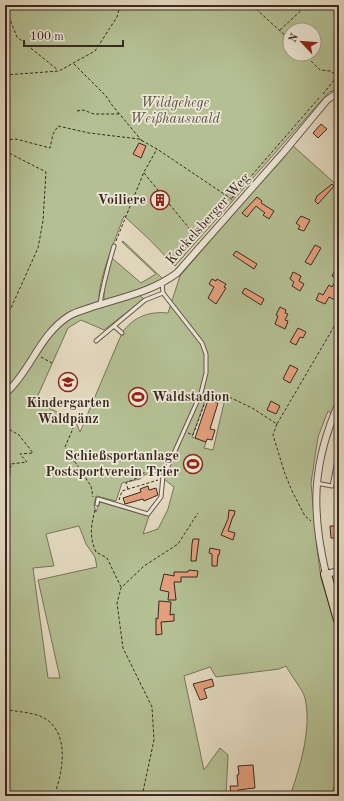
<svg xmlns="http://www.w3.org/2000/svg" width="344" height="801" font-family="'Old Standard TT',serif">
	<rect width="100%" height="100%" fill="#e5dcc3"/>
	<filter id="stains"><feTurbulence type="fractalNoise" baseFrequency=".005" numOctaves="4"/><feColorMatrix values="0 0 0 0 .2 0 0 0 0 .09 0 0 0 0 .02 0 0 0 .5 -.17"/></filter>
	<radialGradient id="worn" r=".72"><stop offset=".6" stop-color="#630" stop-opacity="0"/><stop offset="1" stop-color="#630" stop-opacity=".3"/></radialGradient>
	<!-- green -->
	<g fill="#b4c094" stroke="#76745a" fill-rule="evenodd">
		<path d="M5,5h334v84l-10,3 -154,174 -26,-27 -25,-23c-7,20 -30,71 -24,90l38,-12 6,5 -40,31 -23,-10 -13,8 -33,74 40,18 5,12 42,-99c11,-16 27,-22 46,-20l12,-37 112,-131 47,42v232l-11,-8 -10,26 -7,46 6,66 4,29 12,37 6,15v142l-8,24h-41c10,-29 22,-67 15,-98 -2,-8 -15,-24 -19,-32l-7,3 -63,8 -6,-10 -26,9 20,94 16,-22 8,7 -2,41h-221zM290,30h24v24h-24zM222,394l2,9 -11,47 -9,-2 2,-6 -14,-5 15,-42zM151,469l23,18 -6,22 -10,20 -15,5 6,-18 -49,-14 -4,10 -2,-7 2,-9 20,5 6,-18 18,-4 6,-5 2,1zM79,526l7,18 9,13 2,10 -59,13 22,98h-12l-15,-110 21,-2 -8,-32z"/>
		<path d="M123,241l40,38 -25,11 -34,11v-13l8,-30 29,25 15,-9 -34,-32z"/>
	</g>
	<!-- building -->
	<g fill="#e49f7d" stroke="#392920">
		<path d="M321,124l6,5 -9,9 -5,-5z"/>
		<path d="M139,143l7,3 -5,12 -8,-4z"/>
		<path d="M332,184l2,2 -16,18 -3,-3 2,-5z"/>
		<path d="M257,197l5,4 -1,2 13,8 -5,8 -6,-4 2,-2 -9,-7 -9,11 -5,-4z"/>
		<path d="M301,216l9,4 -6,11 -6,-2 2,-3 -4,-3z"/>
		<path d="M315,245l6,3 -10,17 -6,-3z"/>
		<path d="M236,251l21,13 -3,5 -21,-14z"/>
		<path d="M339,262v31l-4,7 -6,-3 -4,7 -9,-4 3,-7 4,2 6,-10 3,2 5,-9 -5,-2z"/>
		<path d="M293,272l8,4 -2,5 5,3 -4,7 -8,-5 2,-4 -4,-3z"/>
		<path d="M212,279l4,2 1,-2 9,5 -2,3 2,1 -10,16 -8,-6 6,-11 -5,-3z"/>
		<path d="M245,288l19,11 -3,6 -19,-12z"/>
		<path d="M280,307l6,3 -1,3 3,1 -3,6 3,1 -1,3 -2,5 -10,-5 3,-8 -2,-1z"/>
		<path d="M298,328l8,4 -3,6 -3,-1 -4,8 -6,-3z"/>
		<path d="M290,365l8,4 -8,14 -7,-4z"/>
		<path d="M208,400l10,3 -8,26 5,1 -3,10 -5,-1 -1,3 -11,-4z"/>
		<path d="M271,401l9,5 -4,8 -9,-4z"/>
		<path d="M148,486l1,4 7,-2 2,7 -14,6 -1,-2 -18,5 -2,-6 18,-6 -1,-3z"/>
		<path d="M229,510l6,1 -1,5h-1l-5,15 7,2 -2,7 -12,-5 7,-16z"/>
		<path d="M330,526h9v12h-8z"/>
		<path d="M193,539h6l-3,22h-5l1,-17z"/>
		<path d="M210,548l10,2 -1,5h-1l-1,11h-5v-12l-3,-1z"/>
		<path d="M189,570l9,1 -1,6h-16v5h-7l2,18h-8l1,-8 -9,-2 4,-16 10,2v-4h14z"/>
		<path d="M159,601l12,1 -1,13 4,-1v7l-13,1 1,12 -6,1v-17l2,1z"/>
		<path d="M212,679l2,7 -10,3 3,9 -7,2 -7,-16z"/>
		<path d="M253,765l2,23 -17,2v6h-7l-1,-10h8l-1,-11 2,-1 -1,-8z"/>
	</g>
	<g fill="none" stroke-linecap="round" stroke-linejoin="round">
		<!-- lane casing -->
		<g stroke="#645649" stroke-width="5">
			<g id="lane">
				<path d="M100,304c3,-20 8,-38 14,-58"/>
				<path d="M114,326l8,7"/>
				<path d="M96,341l49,-41 18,-7"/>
				<path d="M331,421l8,2"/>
				<path d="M316,483l16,3 7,-36"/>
				<path d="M97,504l1,-5 50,15 13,-17 2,-21 7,-14 31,-69 5,-20v-19l-4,-11 -39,-50 -1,-10"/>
			</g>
		</g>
		<!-- street casing -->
		<g stroke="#645649" stroke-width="8">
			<g id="street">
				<path d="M5,392h2c24,-22 33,-58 62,-76 6,-4 15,-6 23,-9 28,-9 60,-15 85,-34l106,-120 44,-53 12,-8"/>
				<path d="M339,403c-27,60 -28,108 -13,171l13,-3"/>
			</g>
		</g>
		<!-- primary casing -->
		<g stroke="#392920" stroke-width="12">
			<path id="primary" d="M326,574l13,46"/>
		</g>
		<!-- path -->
		<g stroke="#392920" stroke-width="1" stroke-dasharray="3 2" stroke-linecap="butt">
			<path d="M5,7l12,30 41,33"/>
			<path d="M256,9l34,31"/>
			<path d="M280,30l27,-25"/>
			<path d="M304,54l16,16 10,1 5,3v5l-12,15"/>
			<path d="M74,64l32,32 6,9 30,36"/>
			<path d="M5,75l54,-4 36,-20 22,-34 3,-12"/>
			<path d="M77,111l6,-1 11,4h25"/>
			<path d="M5,140l11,-1 34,9 3,-14 5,-8 31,7 50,6 18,10 76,51"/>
			<path d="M5,151l41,21 -3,49 -5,27 -27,60 -6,10"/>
			<path d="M144,173l49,60"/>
			<path d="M232,198l87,-100"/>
			<path d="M116,241l28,-69 13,-23"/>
			<path d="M41,357l11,6"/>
			<path d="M225,395l27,13 25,16 62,-106"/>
			<path d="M5,402l1,-4"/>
			<path d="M277,424l-4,11 12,39 7,17 13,25 6,5"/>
			<path d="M74,426l-9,21 26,39 2,11"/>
			<path d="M5,427l14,8 14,18 -13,1 7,8 -16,2 -2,17 -4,3"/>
			<path d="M188,433l5,2 14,-38 15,5"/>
			<path d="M5,463l6,1"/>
			<path d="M128,489l-2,-6c8,-4 17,-6 21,-15l-1,-1"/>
			<path d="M119,500l3,-9 36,-11"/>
			<path d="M95,510c-4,16 -6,26 1,42l11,6 14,29"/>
			<path d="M5,709c11,3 27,3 37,8 29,14 21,55 12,79"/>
			<path d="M142,796l12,-56 -2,-33 -29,-59 -6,-45 4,-15 23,-22 34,-22 20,-31"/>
		</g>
		<!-- lane -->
		<use href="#lane" stroke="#eee8d8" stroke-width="3"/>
		<!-- street -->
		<use href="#street" stroke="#eee8d8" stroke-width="6"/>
		<!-- primary -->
		<use href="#primary" stroke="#e5dcc3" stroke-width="10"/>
	</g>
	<!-- icons -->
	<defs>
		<g id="building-ring" transform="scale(1)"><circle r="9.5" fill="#eee8d8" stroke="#8f2418" stroke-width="1.5"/><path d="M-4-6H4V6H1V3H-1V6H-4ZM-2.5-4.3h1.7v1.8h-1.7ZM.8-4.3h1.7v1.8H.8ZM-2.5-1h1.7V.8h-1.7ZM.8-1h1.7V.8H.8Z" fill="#8f2418"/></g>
		<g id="school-ring" transform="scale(1)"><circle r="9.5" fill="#eee8d8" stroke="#8f2418" stroke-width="1.5"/><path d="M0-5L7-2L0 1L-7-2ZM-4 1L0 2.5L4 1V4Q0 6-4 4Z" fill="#8f2418"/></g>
		<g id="stadium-ring" transform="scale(1)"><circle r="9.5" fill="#eee8d8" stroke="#8f2418" stroke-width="1.5"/><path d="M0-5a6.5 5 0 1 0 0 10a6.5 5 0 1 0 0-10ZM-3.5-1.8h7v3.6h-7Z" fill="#8f2418"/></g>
	</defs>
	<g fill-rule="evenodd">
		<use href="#building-ring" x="160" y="200"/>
		<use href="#school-ring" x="68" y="382"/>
		<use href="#stadium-ring" x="138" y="397"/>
		<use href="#stadium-ring" x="193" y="464"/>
	</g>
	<g text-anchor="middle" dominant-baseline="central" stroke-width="3.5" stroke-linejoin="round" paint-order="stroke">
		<!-- park labels -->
		<g font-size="14" font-style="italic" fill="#584f3d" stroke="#eee8d8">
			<text x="175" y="103">Wildgehege<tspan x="175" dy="16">Weißhauswald</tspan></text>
		</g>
		<!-- poi labels -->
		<g font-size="14" font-weight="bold" fill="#392920" stroke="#eee8d8" text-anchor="end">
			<text x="146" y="200">Voiliere</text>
			<text x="152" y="397" text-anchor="start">Waldstadion</text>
			<text x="68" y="403" text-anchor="middle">Kindergarten<tspan x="68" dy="16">Waldpänz</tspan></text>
			<text x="179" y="456">Schießsportanlage<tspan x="179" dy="16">Postsportverein Trier</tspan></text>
		</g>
		<!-- street labels -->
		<g font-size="14" fill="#392920" stroke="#eee8d8">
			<text transform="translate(208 219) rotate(-48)">Kockelsberger Weg</text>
		</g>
	</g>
	<!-- margin -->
	<rect width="344" height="801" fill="none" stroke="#e5dcc3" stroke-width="20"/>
	<rect x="6" y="6" width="332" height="789" fill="none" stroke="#392920" stroke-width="2"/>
	<rect x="10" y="10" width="324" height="781" fill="none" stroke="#392920"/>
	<!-- north arrow -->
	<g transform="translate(302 42) rotate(296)"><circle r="19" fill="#eee8d8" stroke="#a69c8e"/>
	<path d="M0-3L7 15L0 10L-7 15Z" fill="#8f2418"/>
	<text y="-6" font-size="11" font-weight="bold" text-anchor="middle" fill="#392920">N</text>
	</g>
	<!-- scale -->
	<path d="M24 40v6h99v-6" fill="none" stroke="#392920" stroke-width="2"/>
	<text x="30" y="40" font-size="12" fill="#392920" stroke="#eee8d8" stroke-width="3" paint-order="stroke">100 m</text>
	<rect width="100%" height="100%" filter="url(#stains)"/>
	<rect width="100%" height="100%" fill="url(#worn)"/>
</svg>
